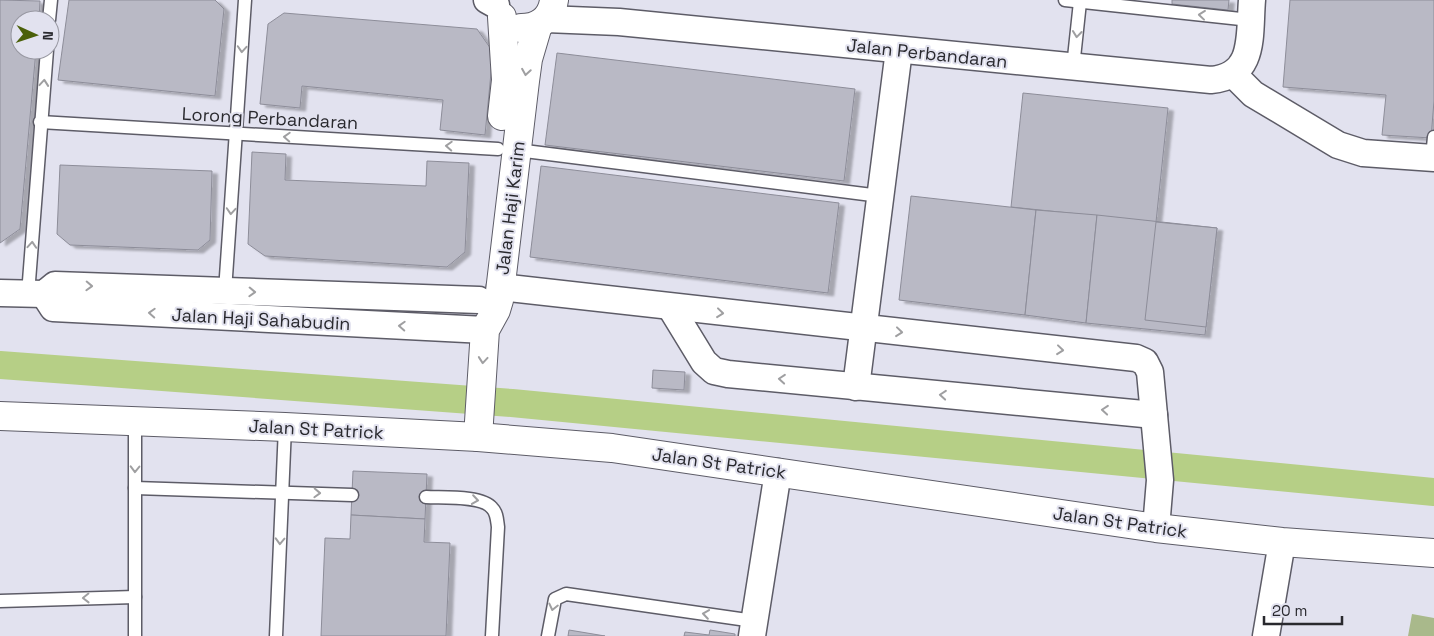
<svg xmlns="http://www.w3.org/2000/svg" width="1434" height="636" font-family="'Space Grotesk',sans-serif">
	<defs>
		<filter id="shadow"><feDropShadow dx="5.5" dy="3" stdDeviation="1" flood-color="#0004"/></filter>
	</defs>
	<rect width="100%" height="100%" fill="#e2e2ef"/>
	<!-- green -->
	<path fill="#a9b98b" d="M1412,614l22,4v18h-26z"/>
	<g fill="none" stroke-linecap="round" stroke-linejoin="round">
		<!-- canal -->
		<path stroke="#b6cf86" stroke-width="28" d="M0,365l512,38 922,89"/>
	</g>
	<!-- building -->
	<g fill="#b9b9c5" stroke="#8d8d99" filter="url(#shadow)">
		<path d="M0,0l40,1 -1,19h-19v30h16l-16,179 -20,14z"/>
		<path d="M69,0h146l9,9 -9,87 -157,-16z"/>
		<path d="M1172,0h57l-1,10 -56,-6z"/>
		<path d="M1290,0h144v101l-3,37 -49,-3 4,-40 -103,-8z"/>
		<path d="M284,13l193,16 16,23 -8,83 -45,-5 3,-30 -141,-14 -2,22 -40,-4 8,-80z"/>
		<path d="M557,53l298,36 -11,92 -299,-36z"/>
		<path d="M1023,93l145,15 -12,114 -145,-15z"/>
		<path d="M252,152l34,2 -1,26 141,6 1,-25 42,2 -4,89 -18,15 -182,-11 -17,-12z"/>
		<path d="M60,165l152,6 -2,69 -12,10 -128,-5 -13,-11z"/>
		<path d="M541,166l298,37 -11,90 -298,-36z"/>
		<path d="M911,196l125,14 -11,105 -126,-15z"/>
		<path d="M1036,210l61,5 -11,108 -61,-8z"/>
		<path d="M1097,215l120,13 -12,107 -119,-12z"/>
		<path d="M1156,222l61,6 -11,99 -61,-7z"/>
		<path d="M653,370l32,2 -1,18 -32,-2z"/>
		<path d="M353,471l74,3 -2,45 -74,-4z"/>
		<path d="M351,515l74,4 -1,23 26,1 -4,93h-125l4,-98 25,1z"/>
		<path d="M569,630l36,6h-37z"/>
		<path d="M710,630l25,4v2h-51l1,-4 24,3z"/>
	</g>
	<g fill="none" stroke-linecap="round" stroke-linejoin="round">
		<!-- lane casing -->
		<g stroke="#5d5c67" stroke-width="15">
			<g id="lane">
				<path d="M1065,0l185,20"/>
				<path d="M49,20l2,-20"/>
				<path d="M1073,67l7,-65"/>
				<path d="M40,122l458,27"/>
				<path d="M517,150l363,46"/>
				<path d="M1432,157l2,-20"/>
				<path d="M225,291l20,-291"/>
				<path d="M28,294l19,-244"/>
				<path d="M135,420v216"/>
				<path d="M135,488l217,7"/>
				<path d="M426,497c16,1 56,-2 66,11 5,5 5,12 6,19l-6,109"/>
				<path d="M0,601l135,-4"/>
				<path d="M276,636l9,-209"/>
				<path d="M548,636l7,-37 11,-5 188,27"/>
			</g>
		</g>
		<!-- street casing -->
		<g stroke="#5d5c67" stroke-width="29">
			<g id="street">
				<path d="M487,0l9,5"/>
				<path d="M546,19l73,3 592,58c45,-4 38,-45 41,-80"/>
				<path d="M1234,75l19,19 85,51 25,8 71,5"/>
				<path d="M500,287l636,71 9,4 5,10 10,108 -4,48"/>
				<path d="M0,293l44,1 11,-9 424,15"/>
				<path d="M44,294l9,14 432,22"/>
				<path d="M671,308l33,54 10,9 14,3 426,41"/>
				<path d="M856,387l43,-337"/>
				<path d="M752,636l26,-164"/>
				<path d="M1266,636l16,-94"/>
			</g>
		</g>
		<!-- secondary casing -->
		<g stroke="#5d5c67" stroke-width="30">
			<g id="secondary">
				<path d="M502,17l4,63 -4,36"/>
				<path d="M521,28c18,0 31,-10 33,-28"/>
				<path d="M0,416l285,11 193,10 134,11 544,80 126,14 152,11"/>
				<path d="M478,437l7,-107 11,-20 3,-10 26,-219 3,-22 10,-34"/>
			</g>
		</g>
		<!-- lane -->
		<use href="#lane" stroke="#fff" stroke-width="12"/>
		<!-- street -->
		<use href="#street" stroke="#fff" stroke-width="26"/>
		<!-- secondary -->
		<use href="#secondary" stroke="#fff" stroke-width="28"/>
	</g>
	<!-- one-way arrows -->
	<defs><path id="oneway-chevron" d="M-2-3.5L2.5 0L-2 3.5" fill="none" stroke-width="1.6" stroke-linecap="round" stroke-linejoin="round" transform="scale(1.25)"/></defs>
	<g stroke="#9f9fa1">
		<use href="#oneway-chevron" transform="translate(1202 15) rotate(-174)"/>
		<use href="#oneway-chevron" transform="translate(1077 34) rotate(96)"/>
		<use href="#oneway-chevron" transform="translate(242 49) rotate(94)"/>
		<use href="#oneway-chevron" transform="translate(526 72) rotate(99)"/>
		<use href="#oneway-chevron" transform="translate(44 83) rotate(-85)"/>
		<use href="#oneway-chevron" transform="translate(287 137) rotate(-177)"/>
		<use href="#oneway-chevron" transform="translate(449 146) rotate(-177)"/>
		<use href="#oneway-chevron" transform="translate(231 211) rotate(94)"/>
		<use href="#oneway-chevron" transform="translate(32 245) rotate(-86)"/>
		<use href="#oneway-chevron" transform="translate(89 286) rotate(2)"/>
		<use href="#oneway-chevron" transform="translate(252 292) rotate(2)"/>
		<use href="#oneway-chevron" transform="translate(152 313) rotate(-177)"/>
		<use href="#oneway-chevron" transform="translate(720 313) rotate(6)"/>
		<use href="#oneway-chevron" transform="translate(402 326) rotate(-177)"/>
		<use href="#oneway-chevron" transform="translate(899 332) rotate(6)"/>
		<use href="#oneway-chevron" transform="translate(1060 350) rotate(6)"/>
		<use href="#oneway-chevron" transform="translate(483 360) rotate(95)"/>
		<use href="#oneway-chevron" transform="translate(782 379) rotate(-175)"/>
		<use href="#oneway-chevron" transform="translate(943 395) rotate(-175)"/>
		<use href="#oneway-chevron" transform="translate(1105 410) rotate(-175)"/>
		<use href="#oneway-chevron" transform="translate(135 469) rotate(91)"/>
		<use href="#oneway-chevron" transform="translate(317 493) rotate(2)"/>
		<use href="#oneway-chevron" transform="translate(475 500) rotate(8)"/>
		<use href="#oneway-chevron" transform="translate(280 541) rotate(92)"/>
		<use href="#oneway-chevron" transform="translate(86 598) rotate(179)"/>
		<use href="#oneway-chevron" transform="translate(553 607) rotate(103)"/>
		<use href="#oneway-chevron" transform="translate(706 614) rotate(-172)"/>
	</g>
	<g text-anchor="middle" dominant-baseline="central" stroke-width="4" stroke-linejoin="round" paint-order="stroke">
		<!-- street labels -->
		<g font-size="18" fill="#29292e" stroke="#e2e2ef">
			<text transform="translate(927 53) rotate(6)">Jalan Perbandaran</text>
			<text transform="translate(270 118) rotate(3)">Lorong Perbandaran</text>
			<text transform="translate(510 208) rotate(-83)">Jalan Haji Karim</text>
			<text transform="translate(261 319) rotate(3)">Jalan Haji Sahabudin</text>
			<text transform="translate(316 429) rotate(3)">Jalan St Patrick</text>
			<text transform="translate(719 463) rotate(8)">Jalan St Patrick</text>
			<text transform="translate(1120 522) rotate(8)">Jalan St Patrick</text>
		</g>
	</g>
	<!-- north arrow -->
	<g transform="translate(35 35) rotate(93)"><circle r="24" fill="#e2e2ef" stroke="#9898a2"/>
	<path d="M0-4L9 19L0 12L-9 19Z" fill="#4b600a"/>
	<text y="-8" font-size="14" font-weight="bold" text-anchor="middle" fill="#29292e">N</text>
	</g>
	<!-- scale -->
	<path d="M1264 616v8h78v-8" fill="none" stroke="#29292e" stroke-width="2.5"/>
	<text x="1272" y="616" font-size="15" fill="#29292e" stroke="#e2e2ef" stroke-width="4" paint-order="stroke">20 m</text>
</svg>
